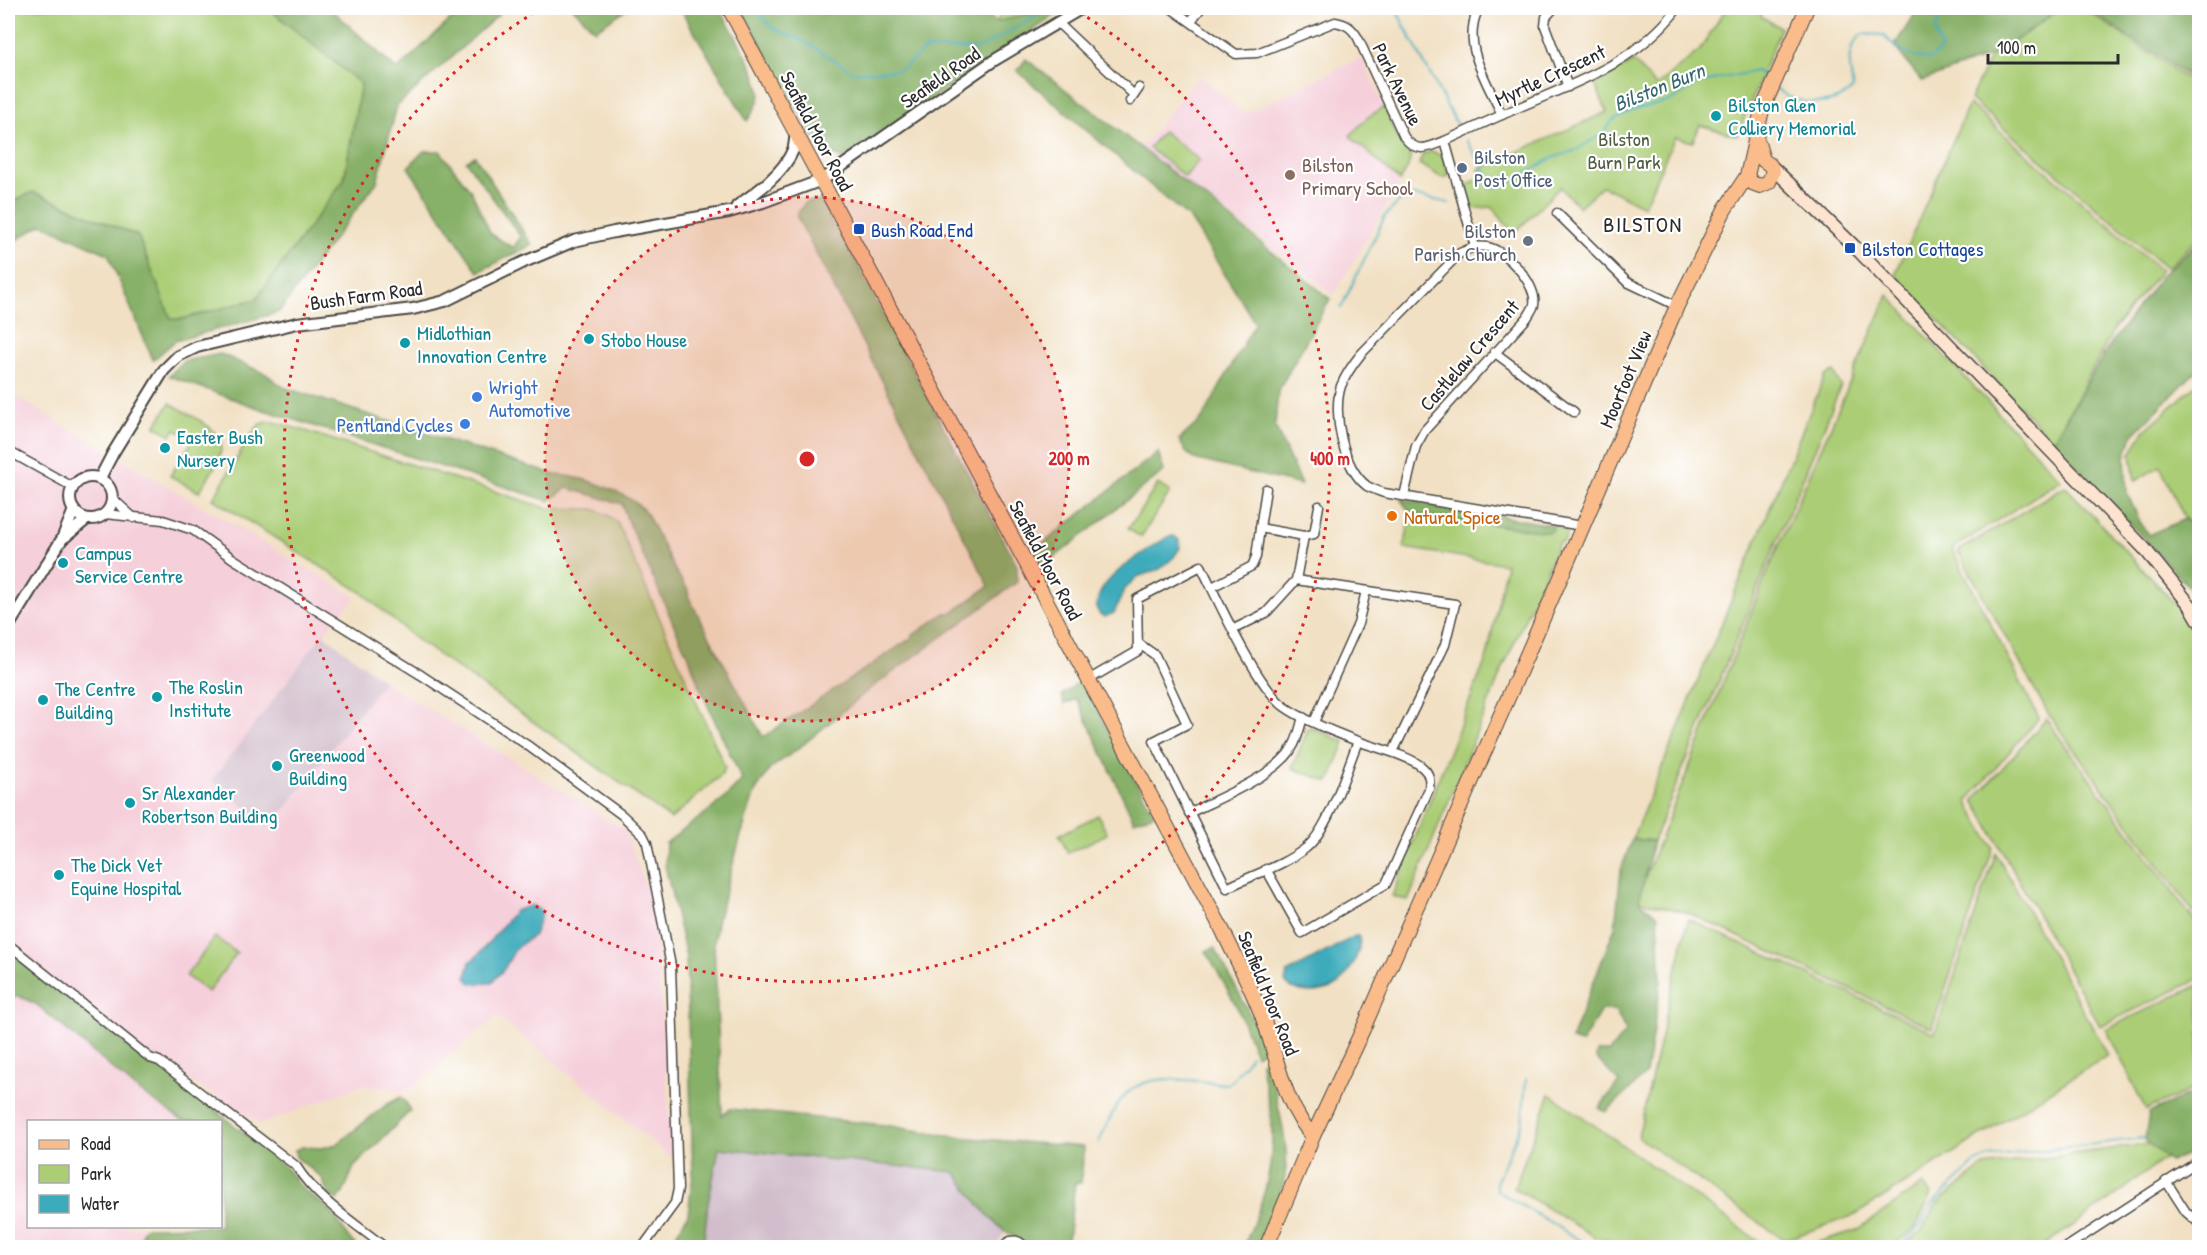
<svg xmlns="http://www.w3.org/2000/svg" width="2207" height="1255" font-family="'Patrick Hand',sans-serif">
	<rect width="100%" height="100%" fill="#fff"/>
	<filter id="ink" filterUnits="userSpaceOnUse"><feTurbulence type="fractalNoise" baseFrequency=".0167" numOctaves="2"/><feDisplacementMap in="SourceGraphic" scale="12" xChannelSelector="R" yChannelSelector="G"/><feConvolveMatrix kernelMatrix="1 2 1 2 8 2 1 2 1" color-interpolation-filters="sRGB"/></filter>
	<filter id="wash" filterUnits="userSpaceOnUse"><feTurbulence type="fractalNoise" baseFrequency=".008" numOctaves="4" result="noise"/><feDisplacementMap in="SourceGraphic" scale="24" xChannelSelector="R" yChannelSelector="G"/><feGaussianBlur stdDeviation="1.35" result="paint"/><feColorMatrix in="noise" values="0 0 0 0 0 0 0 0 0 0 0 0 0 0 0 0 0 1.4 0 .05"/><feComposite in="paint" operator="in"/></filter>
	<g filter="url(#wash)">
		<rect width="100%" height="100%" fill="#f1e0c3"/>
		<!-- built -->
		<g fill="#f5cfda">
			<path d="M1362,57l35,79 16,15 -6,18 -73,126 -193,-147 58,-73 46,39z"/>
			<path d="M8,392l348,205 -33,37 -112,147 60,46 113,-146 241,149 29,79 18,249 -175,-142 -90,76 -45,-7 -101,39 -120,-72 -133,-89z"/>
			<path d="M18,996l25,13 92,79 48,33 -155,1v104l118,1 -3,3 -5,17h-121l-9,-17v-225l3,-7z"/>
			<path d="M190,1233l7,11v3l-32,1 13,-14z"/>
		</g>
		<!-- industrial -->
		<g fill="#d1bdcb">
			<path d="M323,634l61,47 -113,146 -60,-46z"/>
			<path d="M719,1148l236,24 29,39 21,21 -10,15 -292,1 5,-45z"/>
		</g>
		<!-- green -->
		<g fill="#aacd76" stroke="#6a7c50" stroke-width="1.5">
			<path d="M8,8h260l93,75 -17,97 -88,120 -74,19 -11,1 -33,-84 -105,-44 -25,12z"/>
			<path d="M1005,8h56l2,3 -9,5 -5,-7 -53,13z"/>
			<path d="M1726,8h34l2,9 19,11 -44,108 -37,-11 -7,17 -18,-5 -31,69 -42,-20 -23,21 -19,-20 -46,47 -22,-27 -21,2 -7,-23 17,-8 -2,-9 128,-57 -12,-28 38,-23 23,25 44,-36z"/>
			<path d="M2057,8h26l116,79v150l-32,31 -197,-169 23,-47z"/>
			<path d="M1969,104l192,166 -45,56 -63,115 -158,-166z"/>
			<path d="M1384,107l13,29 16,15 -6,18 -7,12 -50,-45 18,-19z"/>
			<path d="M1163,131l36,29 -14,17 -36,-29z"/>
			<path d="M1431,151l12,5 6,20 -7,2 -23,-14 4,-10z"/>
			<path d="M1888,295l173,185 -109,69 87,169 -72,83 26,47 -61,180 -243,-115 -53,-13 130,-325z"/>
			<path d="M1834,372l7,14 -188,455 -21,-2 193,-463z"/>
			<path d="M2199,382v153l-14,-16 -25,-53 -25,15 -4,-27 13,-23z"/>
			<path d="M170,403c16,10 53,25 51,46 -1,14 -15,31 -22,43l-29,-16 23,-36 -18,-11 -4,6 -16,-9z"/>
			<path d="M268,422h6l31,9 242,77 46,1 15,6 9,7 108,245 -3,7 -51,45 -258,-182 -53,-46 -147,-92 39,-66 8,-9z"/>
			<path d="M1158,484l12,8 -29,45 -13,-8z"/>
			<path d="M2065,486l112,120 22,39v275l-150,-205 -91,-164z"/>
			<path d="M1411,514l138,18 2,-7 14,3 2,3 -2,10 -7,3 -58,131 -92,226 -16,-5 95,-239 19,-93 -102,-16z"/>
			<path d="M2046,719l153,208v52l-99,47 -126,-226z"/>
			<path d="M1309,727l36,15 -16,40 -37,-14z"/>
			<path d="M1098,815l9,19 -39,19 -9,-18z"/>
			<path d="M1996,853l112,202 -253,160 -71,25 -146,-103 50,-218 247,114z"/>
			<path d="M215,937l22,16 -29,39 -22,-16z"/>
			<path d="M2199,985v101l-53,24 -40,-81z"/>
			<path d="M1550,1094l217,153h-133l-39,-10 -81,-49z"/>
			<path d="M2155,1143l10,15 -89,66 -35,23 -140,1 20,-17 16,-28 47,-37z"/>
			<path d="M1923,1184l8,10 -15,33 -24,20h-89l54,-17z"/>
		</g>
		<!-- forest -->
		<g fill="#87b067" stroke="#596e49" stroke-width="1.5">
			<path d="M268,8h62l67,62 66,-62h43l-109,98 -20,76 -98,130 -104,29 -22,19 -45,-106 -66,-30 -34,21v-41l25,-12 105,44 33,83h11l74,-20 88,-119 17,-96z"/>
			<path d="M573,8h55l-33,22z"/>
			<path d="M680,8h39c10,18 42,67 41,87 -1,9 -8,18 -13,26z"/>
			<path d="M741,8h20l4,5c23,-8 40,-5 63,1l13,-6h139l16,14 53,-13 5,7 -211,143 -23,-10z"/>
			<path d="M1919,8h142l-63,45 -76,28 -28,-35z"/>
			<path d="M2086,8h110l3,2v73z"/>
			<path d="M1026,59l182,141 122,99 -52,92 -3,35 26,59 -107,-26 -8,-7 -7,-12 23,-21 53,-96 -64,-103 -174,-149z"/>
			<path d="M424,151h16l31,40 20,43 22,14 8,-11 -55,-76 9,-5 57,89 -54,27 -70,-105z"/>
			<path d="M823,200l194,366v16l-147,107 -71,59 -29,21 -15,23 -14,43 -24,87 -3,21 8,172 8,-6 154,16 73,12 127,10 -3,36h-6l-8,64h-34l-28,-15 -21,-21 -29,-39 -236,-24 -11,55 -5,44h-34l19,-33 5,-40 -7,-218 -21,-91 1,-22 57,-43 19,-20c-19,-43 -41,-84 -55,-129l-2,-1 -58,-131 -5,-15 -55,-16 -18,13 -288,-92 -92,-33 15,-15 37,-7 45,20 17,13 272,88c25,0 77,18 92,39l29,58 12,18 1,8 6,11 68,128 148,-99 2,-3 32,-22h6l38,-27 -193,-371 10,-13z"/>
			<path d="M2199,241v127l-67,68 -7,21 2,36 12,27 9,15 37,-16 14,16v69l-10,-17 -136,-146 54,-92 54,-73z"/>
			<path d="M1158,452l6,19 -109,86 -12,22 -13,-25z"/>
			<path d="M1401,500h7l143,25 2,4 -4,3 -138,-18z"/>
			<path d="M1081,681l4,8 69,125 -20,7 -57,-122 -13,5 -2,-9z"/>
			<path d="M1632,839l21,2 -14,60 19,15 3,65 -15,93 -40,38 -7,-4 20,-26 -23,-24 1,-6h12l17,-21 -11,-21h-14l-19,33 -11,-3 44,-113 6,-57z"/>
			<path d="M1215,948l40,76 9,26 -8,5 -19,-48 -31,-56z"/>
			<path d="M8,949l140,113 17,9 113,89c9,8 16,19 25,29 9,9 21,14 29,24 9,10 15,27 26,34h-161v-4l-7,-10 -12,1 -13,13h-27l5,-17 3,-3 74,-1v-104l-37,-1 -48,-33 -99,-84 -18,-8 -7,2 -3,7z"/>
			<path d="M1267,1059c7,29 16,61 19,91 3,33 -13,69 -27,97l-16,1c20,-45 33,-81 28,-131 -2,-19 -9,-37 -10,-55z"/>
			<path d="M2199,1090v58l-29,14 -25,-22 4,-27z"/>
			<path d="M401,1097l6,7 3,7 -56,56 -11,26 -6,7 -9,-6 -6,-16 -26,-21 -1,-7 7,-3 19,1 16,-4 49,-39z"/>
		</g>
		<!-- water -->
		<g fill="#3cabbb" stroke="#346b73" stroke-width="1.5">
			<path d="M1174,536l5,4 1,8 -6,9 -14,12 -23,8 -12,12 -11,24 -9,4 -6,-3c-14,-30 47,-62 68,-77z"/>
			<path d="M532,905l10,7 -8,23 -18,13 -12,21 -13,14 -19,1 -6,-6 4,-16 9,-8 36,-43z"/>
			<path d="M1355,936h4c4,15 -12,44 -26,51 -10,5 -22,6 -32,4 -7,-2 -12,-3 -16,-9l2,-9z"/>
		</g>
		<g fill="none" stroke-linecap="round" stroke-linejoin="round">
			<!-- stream -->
			<g stroke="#3cabbb" stroke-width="2">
				<path d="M753,8l20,20 36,16 44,28 47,-2 26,-21h52l72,-41"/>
				<path d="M1395,8l63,119"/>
				<path d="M1777,89c20,18 58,19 76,-1 -3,-22 -9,-38 9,-54l21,1c17,17 23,21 47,24l11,-9 -6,-21 5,-11 21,-10"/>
				<path d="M1466,140l23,37 10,8"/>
				<path d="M1490,188l20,-5 42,-25 22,-7 29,-17 10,-14 20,-10 37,-9 28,-18 59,-12 11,10"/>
				<path d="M1341,308l44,-92 16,-16 15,-4 33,7"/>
				<path d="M1526,1079l-4,44 -26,60v7l92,55 11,3"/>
				<path d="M1099,1142c8,-17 15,-36 28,-49 25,-23 69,-11 100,-9l6,-4 18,-25"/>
				<path d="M1898,1248l22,-22 11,-21 43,-41 14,-7 156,-19"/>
			</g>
		</g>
	</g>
	<g filter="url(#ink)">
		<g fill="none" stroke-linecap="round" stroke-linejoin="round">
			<!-- minor casing -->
			<g stroke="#494642" stroke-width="11">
				<g id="minor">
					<path d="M1479,8c-19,36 8,73 23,107"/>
					<path d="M1554,8l-8,9 -1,9 23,61"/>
					<path d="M1172,9l64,45 21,-1 78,-31c12,2 17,6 23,16l46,99c13,17 23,11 41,4 28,-13 56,-26 84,-38 57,-24 110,-44 149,-95"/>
					<path d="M1191,21l10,-13"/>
					<path d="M1057,22l77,73"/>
					<path d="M1130,101l9,-13"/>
					<path d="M1445,141l30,106"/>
					<path d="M1557,213l70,69 50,24"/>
					<path d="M1494,352l80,60"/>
					<path d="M8,451l65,36"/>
					<path d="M1404,496l12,-50 9,-16 102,-112c2,-4 6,-9 7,-13 4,-20 -28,-55 -47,-58 -10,-2 -18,2 -27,6l-99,101c-8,10 -15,20 -20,32 -9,27 2,82 26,100 5,3 12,5 17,7l198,33"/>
					<path d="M112,498l22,20"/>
					<path d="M105,514l58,6 30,10 39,28 189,117 106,70 95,70 21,20 4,8 24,123 7,223 -3,14 -33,45"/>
					<path d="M1260,528l6,-39"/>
					<path d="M1304,536l10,-2 5,-28"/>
					<path d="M1296,580l159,24 -10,41 -52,107"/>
					<path d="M1212,587l40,-21 4,-9 4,-29 44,8 -8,44 -30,33 -32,16"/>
					<path d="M1138,643l17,12 32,69 -33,17 73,147c25,-13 56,-22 79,-40 23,-19 40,-77 52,-107"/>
					<path d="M1088,680l50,-29 -1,-52 64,-33c17,34 55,120 84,141 18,13 54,27 75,35 17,6 51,14 63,26 7,6 7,13 6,21l-43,95 -84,49 -36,-64"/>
					<path d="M1314,722l44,-98 8,-33"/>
					<path d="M1189,813c28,-14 88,-38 103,-65 6,-9 8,-21 11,-31"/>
					<path d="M8,944l142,114 9,3 137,105c21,34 59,57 90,82"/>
					<path d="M2166,1181l20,31 14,12"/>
					<path d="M1002,1248c7,-10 17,-10 23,0"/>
					<path d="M2065,1248l135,-88"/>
				</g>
			</g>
			<!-- tertiary casing -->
			<g stroke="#494642" stroke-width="14">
				<g id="tertiary">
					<path d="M737,206c20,-14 46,-32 56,-56 2,-5 2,-13 3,-19"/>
					<circle cx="91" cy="498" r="21"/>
					<path d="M100,478l13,-25 51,-83 14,-14 19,-9 100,-24 116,-14 32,-8 79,-39 50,-21 40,-9 115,-20 34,-10 59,-22 171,-119 89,-53"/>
					<path d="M65,537l22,-18"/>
					<path d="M8,627l54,-88 12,-29"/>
				</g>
			</g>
			<!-- secondary casing -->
			<g stroke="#494642" stroke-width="15">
				<path id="secondary" d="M1770,165l90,87 284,296 46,57 10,17"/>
			</g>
			<!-- primary casing -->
			<g stroke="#494642" stroke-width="16">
				<g id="primary">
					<path d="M729,8l494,923c14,30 30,59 41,90 14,39 20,84 49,115"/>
					<path d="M1755,133l8,27 7,5 3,6 -4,11 -9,4 -8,-3 -5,-7 15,-66 45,-102"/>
					<path d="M1266,1248l47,-112 50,-107 198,-452 116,-271 48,-97 22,-33"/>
				</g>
			</g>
			<!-- minor -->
			<use href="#minor" stroke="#fff" stroke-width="8"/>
			<!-- tertiary -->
			<use href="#tertiary" stroke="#fff" stroke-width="10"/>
			<!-- secondary -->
			<use href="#secondary" stroke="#fde4d1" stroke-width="12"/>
			<!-- primary -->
			<use href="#primary" stroke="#fabc8b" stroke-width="14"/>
		</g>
	</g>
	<!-- distance rings -->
	<circle cx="807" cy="459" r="262" fill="#d62828" fill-opacity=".12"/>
	<g fill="none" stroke="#d62828" stroke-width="3" stroke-dasharray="3 6">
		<circle cx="807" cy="459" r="262"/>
		<path d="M1072 8A523 523 0 1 1 542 8"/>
	</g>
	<!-- markers -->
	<g fill="#0f9aa8" stroke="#fff" stroke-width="2">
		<circle cx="1716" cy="116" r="6"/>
		<circle cx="589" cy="339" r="6"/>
		<circle cx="405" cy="343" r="6"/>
		<circle cx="165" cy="448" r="6"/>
		<circle cx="63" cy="563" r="6"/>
		<circle cx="157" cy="697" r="6"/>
		<circle cx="43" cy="700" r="6"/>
		<circle cx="277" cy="766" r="6"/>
		<circle cx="130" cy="803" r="6"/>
		<circle cx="59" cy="875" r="6"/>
	</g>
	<circle fill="#5c6f8a" stroke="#fff" stroke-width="2" cx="1462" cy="168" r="6"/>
	<circle fill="#8d6e63" stroke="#fff" stroke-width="2" cx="1290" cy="175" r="6"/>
	<g fill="#1a4fb4" stroke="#fff" stroke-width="2">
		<rect x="853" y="223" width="12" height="12" rx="3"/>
		<rect x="1844" y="242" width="12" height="12" rx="3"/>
	</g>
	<circle fill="#6b7280" stroke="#fff" stroke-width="2" cx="1528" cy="241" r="6"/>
	<g fill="#3f7fe0" stroke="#fff" stroke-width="2">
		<circle cx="477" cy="397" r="6"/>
		<circle cx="465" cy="424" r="6"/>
	</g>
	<circle fill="#e8710a" stroke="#fff" stroke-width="2" cx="1392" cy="516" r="6"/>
	<g text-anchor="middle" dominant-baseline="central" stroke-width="4.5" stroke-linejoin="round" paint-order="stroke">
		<!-- street labels -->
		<g font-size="20" fill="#2b2b2b" stroke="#fff">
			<text transform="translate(1550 75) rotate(-25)">Myrtle Crescent</text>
			<text transform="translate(940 77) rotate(-35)">Seafield Road</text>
			<text transform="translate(1398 84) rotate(64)">Park Avenue</text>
			<text transform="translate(817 131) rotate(62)">Seafield Moor Road</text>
			<text transform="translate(366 295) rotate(-8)">Bush Farm Road</text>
			<text transform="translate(1469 355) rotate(-49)">Castlelaw Crescent</text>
			<text transform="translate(1625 379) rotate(-67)">Moorfoot View</text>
			<text transform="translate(1046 560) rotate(62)">Seafield Moor Road</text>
			<text transform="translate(1269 993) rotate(68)">Seafield Moor Road</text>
		</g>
		<!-- culture labels -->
		<g font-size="20" fill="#0d838f" stroke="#fff" text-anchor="start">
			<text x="1728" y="104">Bilston Glen<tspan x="1728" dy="23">Colliery Memorial</tspan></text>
			<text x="417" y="332">Midlothian<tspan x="417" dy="23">Innovation Centre</tspan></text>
			<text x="601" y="339">Stobo House</text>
			<text x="177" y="436">Easter Bush<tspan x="177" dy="23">Nursery</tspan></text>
			<text x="75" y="552">Campus<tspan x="75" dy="23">Service Centre</tspan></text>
			<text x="169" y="686">The Roslin<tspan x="169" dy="23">Institute</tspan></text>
			<text x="55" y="688">The Centre<tspan x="55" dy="23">Building</tspan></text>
			<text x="289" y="754">Greenwood<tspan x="289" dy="23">Building</tspan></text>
			<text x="142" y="792">Sr Alexander<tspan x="142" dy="23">Robertson Building</tspan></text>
			<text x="71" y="864">The Dick Vet<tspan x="71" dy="23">Equine Hospital</tspan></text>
		</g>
		<!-- park labels -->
		<g font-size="20" fill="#515c42" stroke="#fff">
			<text x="1624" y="138">Bilston<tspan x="1624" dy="23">Burn Park</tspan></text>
		</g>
		<!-- service labels -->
		<g font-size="20" fill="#4e5e75" stroke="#fff" text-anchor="start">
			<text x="1474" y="156">Bilston<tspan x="1474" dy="23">Post Office</tspan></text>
		</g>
		<!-- education labels -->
		<g font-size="20" fill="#785e54" stroke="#fff" text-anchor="start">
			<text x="1302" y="164">Bilston<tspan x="1302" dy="23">Primary School</tspan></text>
		</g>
		<!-- transit labels -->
		<g font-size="20" fill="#164399" stroke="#fff" text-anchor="start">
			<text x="871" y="229">Bush Road End</text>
			<text x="1862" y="248">Bilston Cottages</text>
		</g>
		<!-- worship labels -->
		<g font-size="20" fill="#5b616d" stroke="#fff" text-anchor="end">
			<text x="1516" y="230">Bilston<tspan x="1516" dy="23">Parish Church</tspan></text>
		</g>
		<!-- shop labels -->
		<g font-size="20" fill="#366cbe" stroke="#fff" text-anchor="start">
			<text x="489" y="386">Wright<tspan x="489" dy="23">Automotive</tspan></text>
			<text x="453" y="424" text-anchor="end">Pentland Cycles</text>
		</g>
		<!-- food labels -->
		<g font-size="20" fill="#c56008" stroke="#fff" text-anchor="start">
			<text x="1404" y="516">Natural Spice</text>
		</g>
		<!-- water labels -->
		<g font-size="21" font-style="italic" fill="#33656c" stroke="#fff">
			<text transform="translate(1659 87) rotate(-22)">Bilston Burn</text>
		</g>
		<!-- quarter labels -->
		<g font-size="22" letter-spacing="1.5" fill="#2b2b2b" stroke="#fff">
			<text x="1643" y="224">BILSTON</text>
		</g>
	</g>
	<circle cx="807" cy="459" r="9" fill="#d62828" stroke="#fff" stroke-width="3"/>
	<g font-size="18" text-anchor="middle" font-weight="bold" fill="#d62828" stroke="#fff" stroke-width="4.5" stroke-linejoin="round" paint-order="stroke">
		<text x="1069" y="465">200 m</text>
		<text x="1330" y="465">400 m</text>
	</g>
	<!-- margin -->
	<rect width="2207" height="1255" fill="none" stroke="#fff" stroke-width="30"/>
	<!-- legend -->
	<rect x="27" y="1120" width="195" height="108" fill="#ffffff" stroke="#aaaaaa" stroke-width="1.5"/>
	<rect x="39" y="1140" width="30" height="9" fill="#fabc8b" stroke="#aaaaaa" stroke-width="1.5"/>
	<text x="81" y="1150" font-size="18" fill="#2b2b2b">Road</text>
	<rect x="39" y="1165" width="30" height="18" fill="#aacd76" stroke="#aaaaaa" stroke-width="1.5"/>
	<text x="81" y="1180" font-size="18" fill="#2b2b2b">Park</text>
	<rect x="39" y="1195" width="30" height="18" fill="#3cabbb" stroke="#aaaaaa" stroke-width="1.5"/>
	<text x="81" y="1210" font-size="18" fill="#2b2b2b">Water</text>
	<!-- scale -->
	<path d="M1988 54v9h130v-9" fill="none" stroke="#2b2b2b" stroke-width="3"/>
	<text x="1997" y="54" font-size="18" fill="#2b2b2b" stroke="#ffffff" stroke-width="4.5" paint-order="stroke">100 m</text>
</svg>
